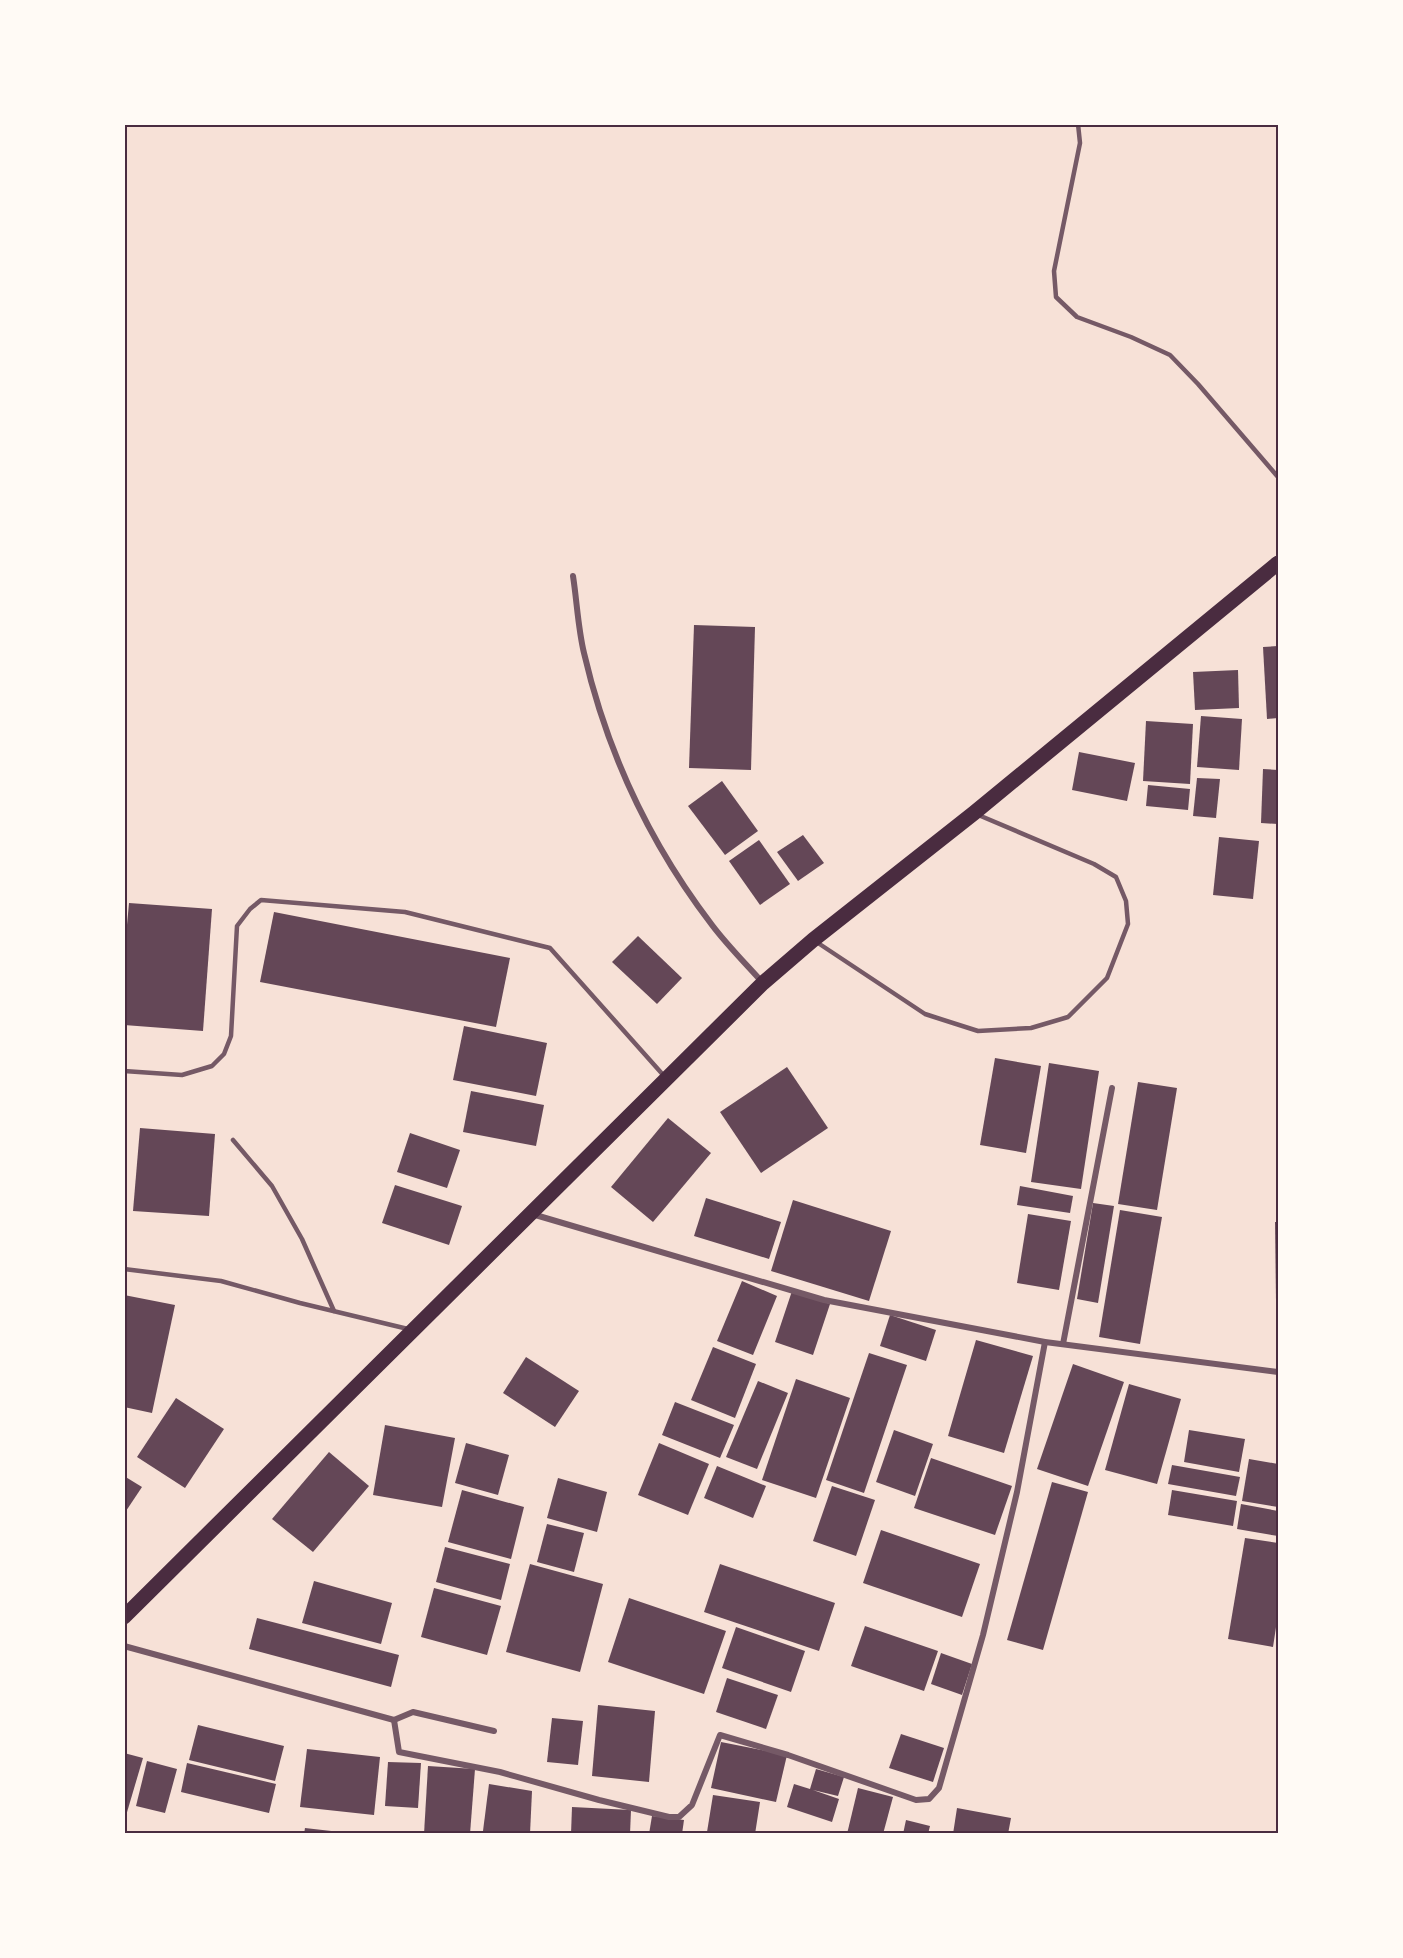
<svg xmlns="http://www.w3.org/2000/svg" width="1403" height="1958" font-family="'Roboto Condensed',sans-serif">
	<rect width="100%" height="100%" fill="#f7e1d7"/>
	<!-- building -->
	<g fill="#644757">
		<path d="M694,625l61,2 -4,143 -62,-2z"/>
		<path d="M1278,646v72l-11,1 -4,-72z"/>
		<path d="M1238,670l1,38 -44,2 -2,-38z"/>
		<path d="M1201,716l41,3 -3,51 -42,-3z"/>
		<path d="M1146,721l47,3 -3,60 -47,-3z"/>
		<path d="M1079,752l56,11 -8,38 -55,-11z"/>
		<path d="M1263,769l15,1v54l-17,-1z"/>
		<path d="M1197,778l23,1 -4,39 -23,-2z"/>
		<path d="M722,781l36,50 -33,24 -37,-49z"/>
		<path d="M1148,785l42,4 -2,21 -42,-4z"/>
		<path d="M803,835l21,28 -26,18 -21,-29z"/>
		<path d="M1219,837l40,4 -6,58 -40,-4z"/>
		<path d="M759,840l31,44 -30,21 -31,-44z"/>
		<path d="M129,903l83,6 -9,122 -79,-6v-67z"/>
		<path d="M274,912l236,46 -14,69 -236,-45z"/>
		<path d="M638,936l44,42 -25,26 -45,-42z"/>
		<path d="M464,1026l83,17 -11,53 -83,-16z"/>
		<path d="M995,1058l46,8 -15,87 -46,-8z"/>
		<path d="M1049,1063l50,8 -18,118 -50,-7z"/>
		<path d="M787,1067l41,61 -67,45 -41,-61z"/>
		<path d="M1138,1082l39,6 -20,122 -39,-6z"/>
		<path d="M471,1091l73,14 -8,41 -73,-14z"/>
		<path d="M668,1118l43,35 -58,69 -42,-35z"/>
		<path d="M140,1128l75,6 -6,82 -76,-5z"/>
		<path d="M410,1133l50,17 -13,38 -50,-16z"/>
		<path d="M395,1185l67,21 -13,39 -67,-22z"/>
		<path d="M1020,1186l53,10 -3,17 -53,-8z"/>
		<path d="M706,1198l75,24 -12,37 -75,-23z"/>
		<path d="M793,1200l98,31 -22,70 -98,-30z"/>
		<path d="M1093,1203l21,3 -16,97 -21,-4z"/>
		<path d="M1120,1210l42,7 -22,127 -41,-7z"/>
		<path d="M1028,1214l43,7 -12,69 -42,-7z"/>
		<path d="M1275,1222h3v78h-2z"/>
		<path d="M742,1281l35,15 -24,59 -36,-14z"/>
		<path d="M792,1291l38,13 -17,51 -38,-13z"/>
		<path d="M124,1295l51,10 -23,108 -28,-6z"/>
		<path d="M890,1315l46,15 -10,31 -46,-15z"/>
		<path d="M976,1340l57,16 -29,97 -56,-17z"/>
		<path d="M713,1347l43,17 -21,54 -44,-18z"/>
		<path d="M869,1353l38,12 -43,128 -38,-13z"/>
		<path d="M526,1357l53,34 -24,36 -52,-34z"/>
		<path d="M1073,1364l51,18 -36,104 -51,-17z"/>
		<path d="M796,1379l54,19 -34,100 -54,-18z"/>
		<path d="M758,1381l30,12 -31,76 -31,-12z"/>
		<path d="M1129,1384l52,15 -24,85 -52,-14z"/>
		<path d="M176,1398l48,31 -39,59 -48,-31z"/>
		<path d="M675,1402l59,23 -14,33 -58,-23z"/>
		<path d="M385,1425l70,13 -13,69 -69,-12z"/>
		<path d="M894,1430l39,14 -18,52 -39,-14z"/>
		<path d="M1189,1430l56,9 -6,33 -55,-10z"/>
		<path d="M466,1443l43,12 -11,40 -43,-12z"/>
		<path d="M659,1443l50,21 -21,51 -50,-20z"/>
		<path d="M329,1452l40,34 -56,66 -41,-33z"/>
		<path d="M931,1458l81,28 -17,49 -81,-27z"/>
		<path d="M1249,1459l29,5v43l-36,-6z"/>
		<path d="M1172,1465l68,12 -4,19 -68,-12z"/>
		<path d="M717,1466l49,20 -13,32 -49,-20z"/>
		<path d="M124,1476l18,11 -18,27z"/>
		<path d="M558,1478l49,14 -10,40 -50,-14z"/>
		<path d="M1052,1482l36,10 -45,158 -36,-10z"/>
		<path d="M832,1486l43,14 -19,56 -43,-15z"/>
		<path d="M462,1490l62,17 -13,52 -63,-17z"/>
		<path d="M1172,1490l65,11 -4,25 -65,-11z"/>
		<path d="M1241,1504l37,7v25l-41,-7z"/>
		<path d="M547,1524l37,9 -10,39 -37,-10z"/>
		<path d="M881,1530l99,34 -18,53 -99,-34z"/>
		<path d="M1245,1538l33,5v71l-5,33 -45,-8z"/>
		<path d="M445,1547l65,17 -9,36 -65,-18z"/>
		<path d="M530,1564l73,20 -23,88 -74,-20z"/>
		<path d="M720,1564l115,39 -16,48 -115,-39z"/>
		<path d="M314,1581l78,22 -11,41 -79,-21z"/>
		<path d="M434,1588l67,18 -14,49 -66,-18z"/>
		<path d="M629,1598l97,33 -22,63 -96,-32z"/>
		<path d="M257,1618l142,37 -8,32 -142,-38z"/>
		<path d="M865,1626l73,25 -14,40 -73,-25z"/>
		<path d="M736,1627l69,24 -14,41 -69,-24z"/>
		<path d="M941,1653l31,11 -10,31 -31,-11z"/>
		<path d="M727,1678l51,17 -12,34 -50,-17z"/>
		<path d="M598,1705l57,6 -6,71 -57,-6z"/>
		<path d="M552,1718l31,3 -5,44 -31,-3z"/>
		<path d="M198,1725l86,21 -9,35 -86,-21z"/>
		<path d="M901,1734l43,14 -11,34 -44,-14z"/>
		<path d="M721,1742l66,13 -11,47 -65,-14z"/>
		<path d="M307,1749l73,8 -6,58 -74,-8z"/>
		<path d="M124,1753l19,5 -18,61h-1z"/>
		<path d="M147,1761l30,8 -12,44 -29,-7z"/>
		<path d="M388,1762l33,1 -3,45 -33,-2z"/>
		<path d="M187,1763l89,21 -7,29 -88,-21z"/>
		<path d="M428,1766l47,3 -5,65h-46z"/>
		<path d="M816,1769l28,8 -6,19 -25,-6 26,9 -7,23 -45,-15 7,-23 16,5z"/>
		<path d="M489,1784l43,7 -2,43 -47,-3z"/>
		<path d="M858,1788l35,9 -10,37h-36z"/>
		<path d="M713,1795l47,7 -5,32 -48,-2z"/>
		<path d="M572,1807l59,3 -1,24h-59z"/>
		<path d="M957,1808l54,10 -3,16h-55z"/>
		<path d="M652,1816l32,4 -2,14h-33z"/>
		<path d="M906,1820l24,6 -2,8h-25z"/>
		<path d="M305,1828l35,4v2h-36z"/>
	</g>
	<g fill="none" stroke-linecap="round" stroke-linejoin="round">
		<!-- service -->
		<g stroke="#755966" stroke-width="4.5">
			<path d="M1078,124l2,19 -26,128 2,26 21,20 54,20 39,18 28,29 80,93"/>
			<path d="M815,941l110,73 53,17 53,-3 37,-11 39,-39 21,-54 -2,-23 -10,-24 -22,-13 -118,-50"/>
			<path d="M124,1071l58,4 30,-9 12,-12 7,-18 6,-110 13,-17 11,-9 144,12 145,36 115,129"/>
			<path d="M233,1140l39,46 30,53 32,72"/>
			<path d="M124,1269l97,12 79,22 108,26"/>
		</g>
		<!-- minor -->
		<g stroke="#755966" stroke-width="6">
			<path d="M573,576c4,26 5,52 11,77 23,99 66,191 128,272 15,20 34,39 51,58"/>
			<path d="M532,1214l292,86 221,42 233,30"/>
			<path d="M1063,1344l49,-256"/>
			<path d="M124,1646l270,74 19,-8 81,19"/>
			<path d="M394,1720l5,32 101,20 99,28 70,17h10l13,-12 28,-70 68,20 128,45 13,-1 10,-11 44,-153 34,-143 28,-150"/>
		</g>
		<!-- primary -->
		<path stroke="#4a2c40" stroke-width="15" d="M124,1617l639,-634 50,-43 161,-127 304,-250"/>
	</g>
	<!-- border -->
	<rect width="1403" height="1958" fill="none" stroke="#fffaf5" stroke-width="252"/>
	<rect x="126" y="126" width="1151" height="1706" fill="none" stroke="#4a2c40" stroke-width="2"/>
</svg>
